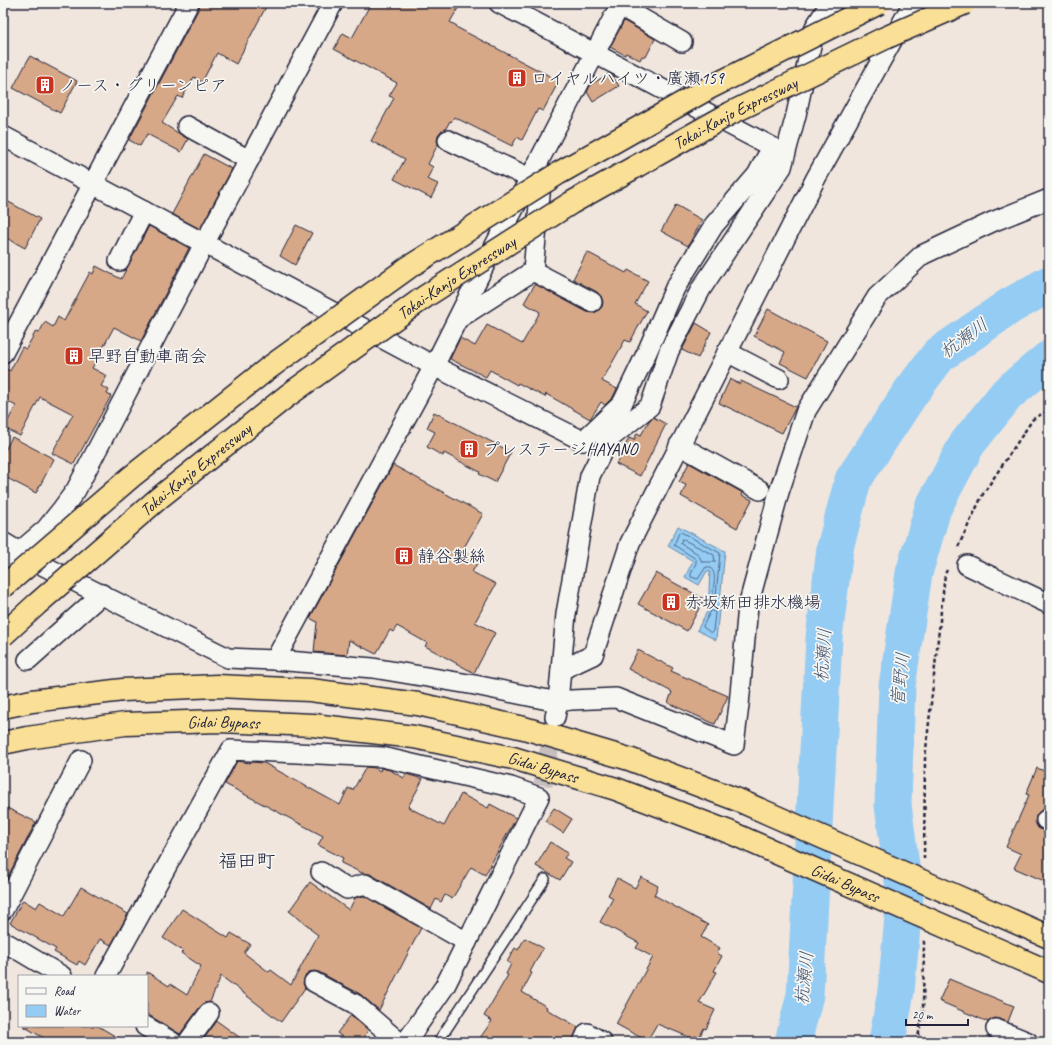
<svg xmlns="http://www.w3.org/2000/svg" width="1052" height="1045" font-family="Caveat,'Klee One',sans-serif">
	<rect width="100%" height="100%" fill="#f0e6dd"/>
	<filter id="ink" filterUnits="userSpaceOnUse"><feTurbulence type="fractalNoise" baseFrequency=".025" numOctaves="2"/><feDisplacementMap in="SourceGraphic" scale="8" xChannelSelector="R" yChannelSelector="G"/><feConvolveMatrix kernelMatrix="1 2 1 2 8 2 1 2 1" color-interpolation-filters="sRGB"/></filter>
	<g filter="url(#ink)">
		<!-- water -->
		<path fill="#95ccf4" stroke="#6788aa" d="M678,526l47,25 -9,89 -19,-10 11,-20 2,-38 -3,-1 -8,14 -14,-8 8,-16 -25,-15z"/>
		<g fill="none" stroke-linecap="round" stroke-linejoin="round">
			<!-- shore -->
			<g stroke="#506685" stroke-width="1">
				<path d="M681,532l39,21 -4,43 -3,-2c0,-9 6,-26 -7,-27l-8,12 -7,-2v-3l5,-11v-4l-22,-14 5,-12z"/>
				<path d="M682,539l32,16 1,7h-13l-4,-8 -17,-10z"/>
				<path d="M711,611h3l1,2 -2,18 -2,2 -8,-6z"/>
			</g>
			<!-- river -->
			<g stroke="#95ccf4" stroke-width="37">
				<path d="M793,1042l12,-47 19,-357 11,-90 18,-68 58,-88 28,-37 71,-49 39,-22"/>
				<path d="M887,1042l9,-51 9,-95 -12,-91 4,-119 17,-113 19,-65 34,-64 40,-50 42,-35"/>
			</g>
		</g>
		<!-- building -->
		<g fill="#d6a888" stroke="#22223b">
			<path d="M200,3h68l-32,61 -19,-11 -15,29 -8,-5 -12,21 -4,-2 -16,27 26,16 -7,13 -34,-18 -7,12 -11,-6 70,-132z"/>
			<path d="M371,3h90l-11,19 7,4 -1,1 103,54 -16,30 -5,-2 -16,31 -5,-3 -5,9 -58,-29 -3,5 -1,-1 -5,9 -4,1 -3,4 -1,6 1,3 -10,20 5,3 -6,12 11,5 -7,14 -37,-19 11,-20 -34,-18 23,-43 -5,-2 8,-13 -63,-34 9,-16 9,5z"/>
			<path d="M624,21l31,18 -9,18 -4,-1 -2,4 -14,-7 -1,2 -15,-8z"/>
			<path d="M30,56l47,25 -17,32 -47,-25z"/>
			<path d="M609,74l4,2 6,10 -26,16 -6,-10 4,-8z"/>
			<path d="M204,154l28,15 -32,60 -28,-15z"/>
			<path d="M3,199l37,20 -15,29 -22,-12z"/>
			<path d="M676,205l26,15 -14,26 -27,-15z"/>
			<path d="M296,225l16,8 -17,32 -15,-9z"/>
			<path d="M149,226l40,22 -48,93 -27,-14 -22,41 15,8 -6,10 8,4 -2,4 4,2 -37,68 -22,-11 21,-39 -33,-17 -20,39 -16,-8 12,-22 -13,-7v-32l7,4 12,-24 4,2 10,-18 3,2 6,-11 8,5 5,-10 6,4 26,-49 3,2 3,-8 25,13z"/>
			<path d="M587,252l39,21 2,-3 20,11 -13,23 12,7 -17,31 -5,-2 -23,41 15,8 -4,8 -8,8 -4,-3 -11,17 -44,-25 -1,3 -27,-14 -1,2 -27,-15 -4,7 -36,-18 10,-21 15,8 12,-21 35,19 18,-32 -16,-9 11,-19 52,28 6,1 5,-2 4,-4 1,-5 -2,-6 -4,-4 -24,-13z"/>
			<path d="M768,309l59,32 -19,36 -28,-14 5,-11 -31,-16z"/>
			<path d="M696,323l15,9 -13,26 -16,-8z"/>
			<path d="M730,379l10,5 1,-3 55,26 -14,26 -63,-30z"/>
			<path d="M434,412l77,40 -16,30 -16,-8 1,-2 -36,-19 -1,3 -16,-9 8,-15 -8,-4z"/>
			<path d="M653,417l13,7 -26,52 -24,-12 13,-26 5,2 3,-7 4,2 8,-14z"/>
			<path d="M12,437l42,22 -18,34 -33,-17v-22z"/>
			<path d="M689,463l54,30 -1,2 10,5 -15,28 -56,-32 5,-11 -7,-3z"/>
			<path d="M393,465l90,49 -21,37 17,9 -7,12 24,12 -21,38 20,11 -21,40 -49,-27 2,-3 -30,-17 -4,6 -3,-2 -14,24 -27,-14 -2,15 -33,-3 3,-30 -7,-4z"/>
			<path d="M656,573l48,26 -17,32 -49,-27z"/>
			<path d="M638,650l35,18 -2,3 57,25 -13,28 -47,-21 4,-11 -44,-23z"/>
			<path d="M237,761l13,2 1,-1 13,1 76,42 8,-17 5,2 13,-23 9,1 5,3 1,-3 9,2 14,8 2,-4 17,5 -15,28 36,19 17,-32 27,14 2,-4 26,14 -31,57 -14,-8 -19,32 -7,-4 -4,7 -5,-3 -5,10 -61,-35 -8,-1 -21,-10 2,-5 -25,-13 5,-9 -98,-52z"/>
			<path d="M1037,768l12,5v36h-6l-4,3 -3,4 -1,6 3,6 5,2 6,2v51l-35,-15 7,-14 -15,-7 23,-52 -3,-1z"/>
			<path d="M3,806l33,16 -33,64z"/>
			<path d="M554,808l18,11 -9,14 -18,-12z"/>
			<path d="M550,842l18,11 -4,5 7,4 -11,18 -24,-14z"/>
			<path d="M641,877l17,9 -4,9 54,30 -7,12 19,11 -3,5 5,3 -8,15 3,1 -18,31 16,7 -9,19 -2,-1 -5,10 -4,-2 -1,3 -37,-15 -10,17 -31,-17 37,-67 -17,-9 3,-5 -39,-21 13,-24 -5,-3 9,-17 18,10z"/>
			<path d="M310,882l39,28 6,-12 9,-2 57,32 -42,82 -19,-16 -41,-22 -5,-1 -5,1 -4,4 -2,7 2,5 -24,34 -60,-46 -11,26 -6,1 -4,4 -20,27 -33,-20v-42l22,14 1,-2 17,11 14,-29 -20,-13 2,-2 -20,-13 19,-29 46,29 3,-5 19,11 -6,9 25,19 2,-2 20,15 27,-50 -8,-6 1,-1 -22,-17z"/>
			<path d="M81,887l47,27 -17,31 -11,-6 -15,26 -6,-4 -2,4 -23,-13 2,-3 -46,-26 13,-23 13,8 4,-6 24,14z"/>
			<path d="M525,938l18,10 -13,24 2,1 -10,19 25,15 -1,2 32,18 -6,15h-95l15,-21 -8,-5 24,-41 -2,-1 5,-10 -4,-2 8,-14 3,2z"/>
			<path d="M949,979l65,27 -6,16 -13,-4 -7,4 -49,-21z"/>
			<path d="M351,1015l17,15 -6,12h-13l-12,-9z"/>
			<path d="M217,1021l29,21h-41l-2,-2z"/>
			<path d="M23,1026h75l27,16h-74z"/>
		</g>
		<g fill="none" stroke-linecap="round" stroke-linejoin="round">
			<!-- minor-tunnel -->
			<path stroke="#c7bfbd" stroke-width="19" stroke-dasharray="19 10" stroke-linecap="butt" d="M543,785l11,-63"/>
			<!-- service casing -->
			<g stroke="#22223b" stroke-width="12">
				<path id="service" d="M438,1042l107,-163"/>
			</g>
			<!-- minor casing -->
			<g stroke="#22223b" stroke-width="22">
				<g id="minor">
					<path d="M333,3l-129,241 -128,246 -14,19 -16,20 -28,24 210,105 47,2 98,8 102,17 83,17 13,-2 45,-2 118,47 5,-40 9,-99 31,-114 27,-81 71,-114 45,-42 70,-33 57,-23"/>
					<path d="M499,3l273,144 -15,28 -43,50 -39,63 -28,64 -25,52"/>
					<path d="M620,6l62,36"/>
					<path d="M187,126l62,34"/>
					<path d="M3,136l431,230 149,75 39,-37 -14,36 -18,36 -24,138 -8,88 -3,15"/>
					<path d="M448,140l82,38"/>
					<path d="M119,261l25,-50"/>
					<path d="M533,271l59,31"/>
					<path d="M458,319l75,-48 9,-98"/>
					<path d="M727,352l52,27"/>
					<path d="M3,353l186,-350"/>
					<path d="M609,439l41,-33 19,-55 32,-62 81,-122 14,-52 19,-88 14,-22 3,-2"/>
					<path d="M679,445l81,45"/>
					<path d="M967,565l82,39"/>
					<path d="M28,660l74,-66"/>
					<path d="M275,660l159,-294 47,-94 140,-269"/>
					<path d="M561,670l32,-15 37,-112 186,-365 97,-175"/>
					<path d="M1046,820l3,1"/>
					<path d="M321,872l26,17 18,-5 102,58"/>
					<path d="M3,910l78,-150"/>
					<path d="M3,941l59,35"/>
					<path d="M106,976l125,-226 151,7 129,30 28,10 -94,189 -39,56"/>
					<path d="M314,982l41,22 44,38"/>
					<path d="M145,1026l27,16"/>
					<path d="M996,1029l32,13"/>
					<path d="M188,1042l21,-29"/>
					<path d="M583,1042l4,-9 15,9"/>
				</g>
			</g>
			<!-- tertiary casing -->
			<g stroke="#22223b" stroke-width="25">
				<path id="tertiary" d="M3,544l15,9 -15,15"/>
			</g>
			<!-- trunk casing -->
			<g stroke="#22223b" stroke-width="25">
				<g id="trunk">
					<path d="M3,707l29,-6 91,-11 94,-4 93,4 108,14 106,24 105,31 109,41"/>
					<path id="s1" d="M3,743l24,-5 98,-14 94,-3 94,4 101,12 99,21 103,31 113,43"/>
				</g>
			</g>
			<!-- path -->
			<g stroke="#22223b" stroke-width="2.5" stroke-dasharray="4 3" stroke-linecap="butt">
				<path d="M958,547l25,-53 50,-75 16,-9"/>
				<path d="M924,859l1,-100 20,-185 2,-4"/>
				<path d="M917,1042l6,-29 1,-73"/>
			</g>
			<!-- service -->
			<use href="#service" stroke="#f6f6f2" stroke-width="9"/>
			<!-- minor -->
			<use href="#minor" stroke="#f6f6f2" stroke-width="19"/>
			<!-- tertiary -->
			<use href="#tertiary" stroke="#f6f6f2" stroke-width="22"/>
			<!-- trunk -->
			<use href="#trunk" stroke="#fadf96" stroke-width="22"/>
			<!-- trunk-bridge casing -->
			<g stroke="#22223b" stroke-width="25" stroke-linecap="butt">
				<g id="trunk-bridge">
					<path d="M738,800l311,137"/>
					<path id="s2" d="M729,832l320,140"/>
				</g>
			</g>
			<!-- motorway-bridge casing -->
			<g stroke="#22223b" stroke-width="25" stroke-linecap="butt">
				<g id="motorway-bridge">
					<path d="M3,587l128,-110 135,-107 143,-103 150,-94 150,-85 170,-85"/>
					<path id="s3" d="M3,635l34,-31 122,-106 128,-102 139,-100 145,-93 160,-90 154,-75 80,-35"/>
				</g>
			</g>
			<!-- trunk-bridge -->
			<use href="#trunk-bridge" stroke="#fadf96" stroke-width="22"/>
			<!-- motorway-bridge -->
			<use href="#motorway-bridge" stroke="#fadf96" stroke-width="22"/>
		</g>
	</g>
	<!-- icons -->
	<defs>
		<g id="building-square" transform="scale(1)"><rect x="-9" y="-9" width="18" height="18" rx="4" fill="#c8321e" stroke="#f6f6f2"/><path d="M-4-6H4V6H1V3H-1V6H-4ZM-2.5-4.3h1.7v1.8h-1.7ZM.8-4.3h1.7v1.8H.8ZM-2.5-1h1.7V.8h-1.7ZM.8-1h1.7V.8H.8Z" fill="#fff"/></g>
	</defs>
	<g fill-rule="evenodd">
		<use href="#building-square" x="517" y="78"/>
		<use href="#building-square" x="45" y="85"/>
		<use href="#building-square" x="74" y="356"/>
		<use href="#building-square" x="469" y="449"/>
		<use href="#building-square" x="404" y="556"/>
		<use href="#building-square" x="671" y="602"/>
	</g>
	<g text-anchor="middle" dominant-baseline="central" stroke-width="3.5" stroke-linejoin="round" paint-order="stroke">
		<!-- poi labels -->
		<g font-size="17" fill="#22223b" stroke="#f6f6f2" text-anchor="start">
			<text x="531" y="78">ロイヤルハイツ・廣瀬159</text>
			<text x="59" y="85">ノース・グリーンピア</text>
			<text x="88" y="356">早野自動車商会</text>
			<text x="483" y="449">プレステージHAYANO</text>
			<text x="418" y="556">静谷製絲</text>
			<text x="685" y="602">赤坂新田排水機場</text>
		</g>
		<!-- street labels -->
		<g font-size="17" fill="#22223b" stroke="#f6f6f2">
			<text stroke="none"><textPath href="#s3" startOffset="902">Tokai-Kanjo Expressway</textPath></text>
			<text stroke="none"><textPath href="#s3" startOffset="578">Tokai-Kanjo Expressway</textPath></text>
			<text stroke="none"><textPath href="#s3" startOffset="254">Tokai-Kanjo Expressway</textPath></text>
			<text stroke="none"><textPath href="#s1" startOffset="222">Gidai Bypass</textPath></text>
			<text stroke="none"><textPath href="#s1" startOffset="546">Gidai Bypass</textPath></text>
			<text stroke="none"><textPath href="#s2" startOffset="127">Gidai Bypass</textPath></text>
		</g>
		<!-- water labels -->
		<g font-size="18" font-style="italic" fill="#445572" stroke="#f6f6f2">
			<text transform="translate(964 338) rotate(-36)">杭瀬川</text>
			<text transform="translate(823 655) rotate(-86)">杭瀬川</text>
			<text transform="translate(900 679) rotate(-84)">菅野川</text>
			<text transform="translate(804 978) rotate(-84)">杭瀬川</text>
		</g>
		<!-- quarter labels -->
		<g font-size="19" fill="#22223b" stroke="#f6f6f2">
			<text x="247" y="861">福田町</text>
		</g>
	</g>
	<!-- margin -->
	<rect width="1052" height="1045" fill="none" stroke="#f6f6f2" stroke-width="16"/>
	<rect x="8" y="8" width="1036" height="1029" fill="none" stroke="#22223b" stroke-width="1.5" filter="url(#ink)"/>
	<!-- legend -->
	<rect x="18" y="975" width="130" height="52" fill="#f6f6f2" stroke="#a1a1a9"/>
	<rect x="26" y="988" width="20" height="6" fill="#f6f6f2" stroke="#a1a1a9"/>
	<text x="54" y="995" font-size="12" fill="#22223b">Road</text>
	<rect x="26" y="1005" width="20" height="12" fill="#95ccf4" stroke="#a1a1a9"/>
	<text x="54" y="1015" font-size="12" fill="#22223b">Water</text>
	<!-- scale -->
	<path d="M906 1019v6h62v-6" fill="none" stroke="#22223b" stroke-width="2"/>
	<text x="912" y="1019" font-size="12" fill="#22223b" stroke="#f6f6f2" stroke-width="3" paint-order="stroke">20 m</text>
</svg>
